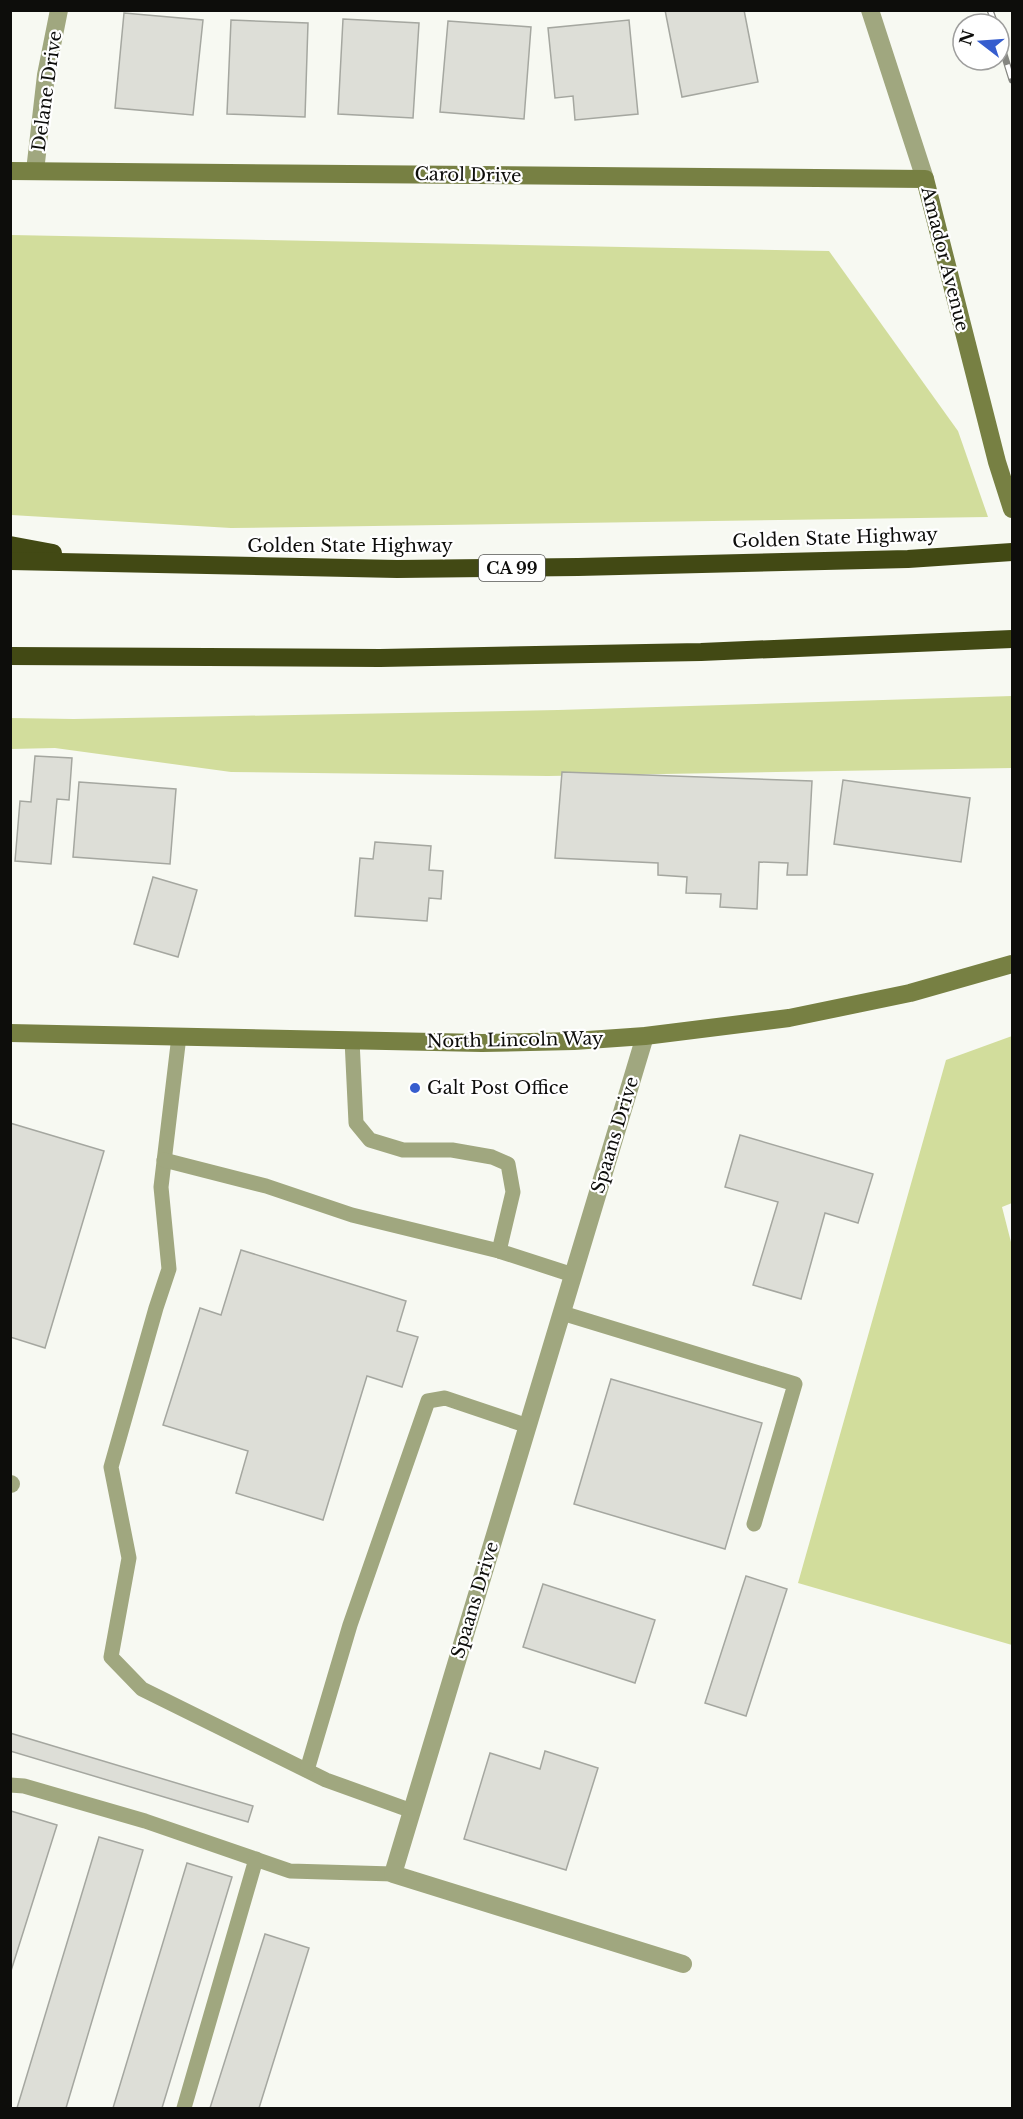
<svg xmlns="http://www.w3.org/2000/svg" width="1023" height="2119" font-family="'Libre Baskerville',serif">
	<rect width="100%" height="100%" fill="#f7f9f2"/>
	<!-- green -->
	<g fill="#d2dd9c">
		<path d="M11,235l818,16 129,180 30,86 -757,11 -220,-13z"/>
		<path d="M1012,696v72l-464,8 -317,-4 -176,-24 -44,1 -1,-31 64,1 484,-9z"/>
		<path d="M1012,1036v167l-10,4 10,39v399l-214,-62 148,-523z"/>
	</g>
	<!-- building -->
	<g fill="#ddded7" stroke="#a5a7a0" stroke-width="1.5">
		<path d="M665,10h79l14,72 -76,15z"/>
		<path d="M124,13l79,7 -10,95 -78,-7z"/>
		<path d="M343,19l76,4 -6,95 -75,-4z"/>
		<path d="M231,20l77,3 -3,94 -78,-3z"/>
		<path d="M629,20l9,94 -63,6 -2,-24 -18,2 -7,-70z"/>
		<path d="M448,21l83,6 -7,92 -84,-7z"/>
		<path d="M35,756l37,2 -3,42 -12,-1 -6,65 -36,-3 5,-60 11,1z"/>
		<path d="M562,772l250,9 -5,94h-20l1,-12 -29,-1 -2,47 -37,-2 1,-13 -35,-1 1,-16 -29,-2v-12l-103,-5z"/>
		<path d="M843,780l127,18 -9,64 -127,-18z"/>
		<path d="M79,782l97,7 -6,75 -97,-7z"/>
		<path d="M375,842l56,4 -2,24 14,1 -2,28 -12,-1 -2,23 -72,-5 5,-58 13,1z"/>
		<path d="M153,877l44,13 -19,67 -44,-13z"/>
		<path d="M10,1123l94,28 -59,197 -35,-11z"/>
		<path d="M740,1135l133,39 -15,49 -33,-10 -24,86 -48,-14 25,-83 -53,-15z"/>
		<path d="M241,1250l165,51 -9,30 21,6 -16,50 -35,-11 -44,144 -87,-27 12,-42 -85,-26 37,-117 21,7z"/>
		<path d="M611,1379l151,44 -37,126 -151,-45z"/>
		<path d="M746,1576l41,13 -41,127 -41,-13z"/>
		<path d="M543,1584l112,36 -20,63 -112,-36z"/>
		<path d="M10,1733l243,73 -5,16 -238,-71z"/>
		<path d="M545,1751l53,17 -32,102 -102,-31 26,-86 50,16z"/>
		<path d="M11,1811l46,14 -47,149v-161z"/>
		<path d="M99,1837l44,13 -77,258h-49z"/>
		<path d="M187,1863l45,14 -70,231h-49z"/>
		<path d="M265,1934l44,14 -50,160h-49z"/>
	</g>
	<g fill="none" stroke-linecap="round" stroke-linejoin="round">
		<!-- lane -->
		<g stroke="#a0a77f" stroke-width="15">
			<path d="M179,1036l-18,151 8,82 -13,39 -45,159 18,91 -18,99 31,32 184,91 86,31"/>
			<path d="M352,1040l4,83 14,17 33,10h49l40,7 16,7 5,28 -14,59"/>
			<path d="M164,1160l102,26 86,29 147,36 74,24"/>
			<path d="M562,1313l233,71 -41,140"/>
			<path d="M307,1770l43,-145 78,-224 17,-3 83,28"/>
			<path d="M10,1785l14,1 121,35 145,50 103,3"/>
			<path d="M184,2108l72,-249"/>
		</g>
		<!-- street -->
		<g stroke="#a0a77f" stroke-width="18">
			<path d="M870,10l55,169"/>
			<path d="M35,171l11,-96 13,-65"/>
			<path d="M645,1036l-252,838 290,90"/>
			<path d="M10,1484h1"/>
		</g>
		<!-- secondary -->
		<g stroke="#778043" stroke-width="18">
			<path d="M10,171l915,8 72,283 15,47"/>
			<path d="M10,1033l472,10 92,-2 71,-5 144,-18 121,-25 102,-29"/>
		</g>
		<!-- highway -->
		<g stroke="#424914" stroke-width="18">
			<path d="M10,545l43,8"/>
			<path d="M10,561l387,8 181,-2 330,-8 104,-7"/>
			<path d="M10,656l370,2 321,-6 311,-13"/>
		</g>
		<!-- rail casing -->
		<g stroke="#858681" stroke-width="7">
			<g id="rail">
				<path d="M990,10l5,14"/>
				<path d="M999,38l13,42"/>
			</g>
		</g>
		<!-- rail -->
		<use href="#rail" stroke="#fff" stroke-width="4.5" stroke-dasharray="14" stroke-linecap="butt"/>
	</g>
	<!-- markers -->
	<circle fill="#365dce" stroke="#fff" stroke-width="2" cx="415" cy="1088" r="6"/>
	<g text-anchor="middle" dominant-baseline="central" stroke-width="4.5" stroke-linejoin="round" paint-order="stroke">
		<!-- shield labels -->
		<rect fill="#fff" stroke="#565654" stroke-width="1.5" x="479" y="555" width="66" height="26" rx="4.5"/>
		<g font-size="16" font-weight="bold" fill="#0d0d0b">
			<text x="512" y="568">CA 99</text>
		</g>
		<!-- street labels -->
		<g font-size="18" fill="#0d0d0b" stroke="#fff">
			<text transform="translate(47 91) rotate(-82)">Delane Drive</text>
			<text transform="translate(468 175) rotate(1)">Carol Drive</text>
			<text transform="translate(945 259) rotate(76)">Amador Avenue</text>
			<text transform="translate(835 538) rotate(-2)">Golden State Highway</text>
			<text x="350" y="546">Golden State Highway</text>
			<text transform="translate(515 1040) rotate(-1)">North Lincoln Way</text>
			<text transform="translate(615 1135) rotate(-73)">Spaans Drive</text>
			<text transform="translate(475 1600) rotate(-73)">Spaans Drive</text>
		</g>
		<!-- poi labels -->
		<g font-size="18" fill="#0d0d0b" stroke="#fff" text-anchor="start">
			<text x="427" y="1088">Galt Post Office</text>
		</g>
	</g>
	<!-- border -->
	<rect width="1023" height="2119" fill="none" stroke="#0d0d0b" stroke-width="24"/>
	<!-- north arrow -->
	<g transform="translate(981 42) rotate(287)"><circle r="28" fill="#ffffff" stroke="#9e9e9d" stroke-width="1.5"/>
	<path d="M0-4.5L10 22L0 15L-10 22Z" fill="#365dce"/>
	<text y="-9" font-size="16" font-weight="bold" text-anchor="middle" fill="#0d0d0b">N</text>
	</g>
</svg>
